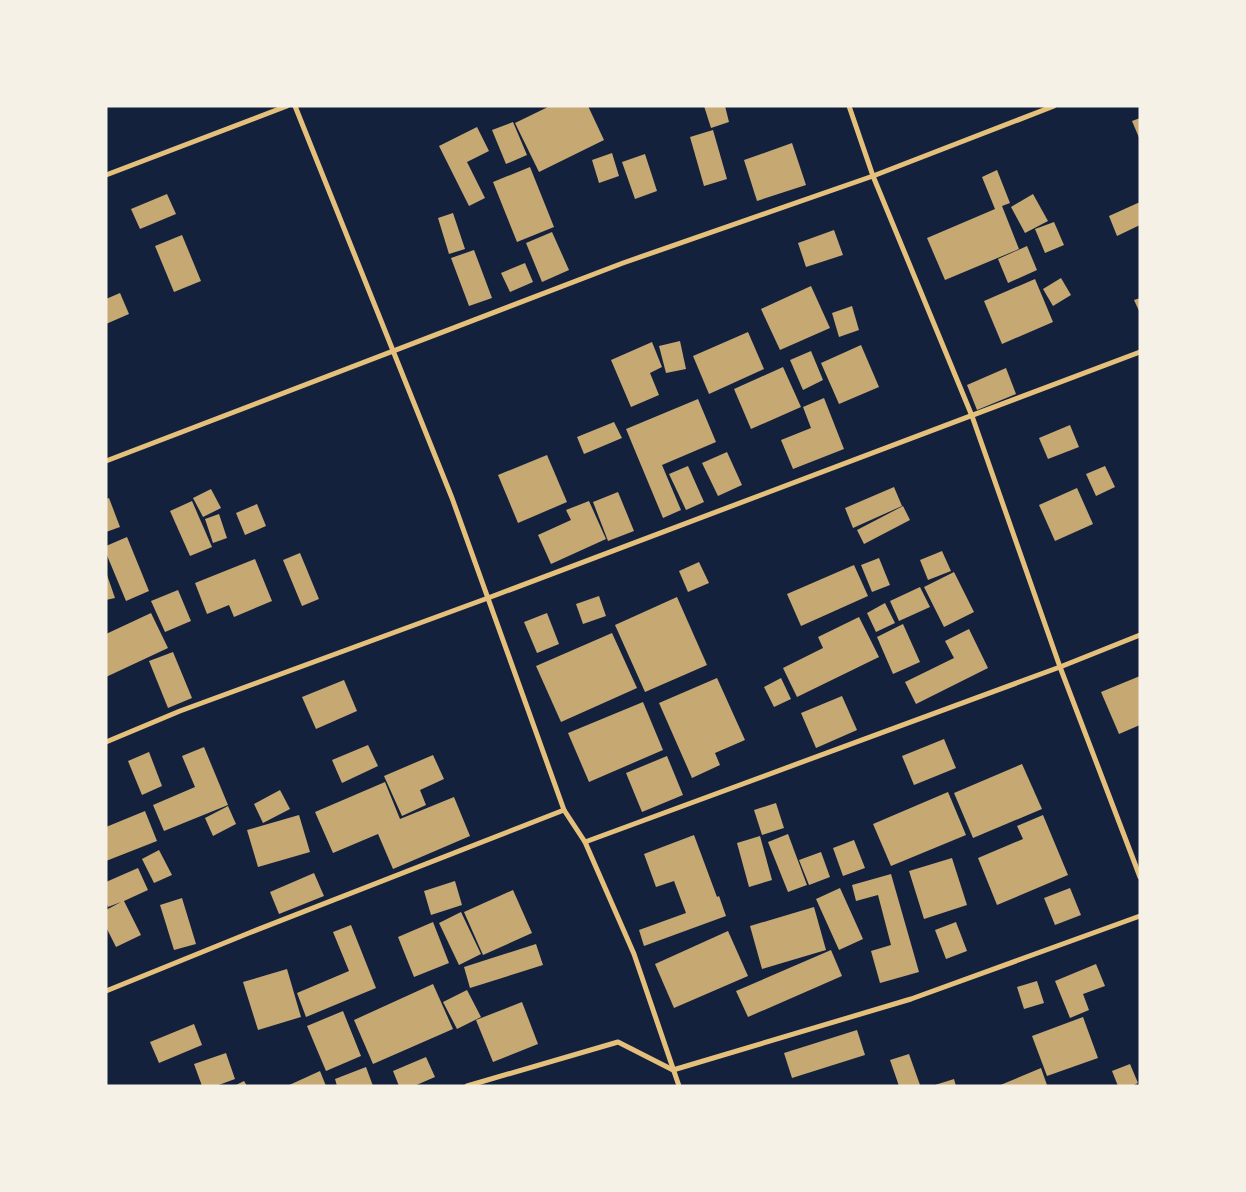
<svg xmlns="http://www.w3.org/2000/svg" width="1246" height="1192" font-family="'Titillium Web',sans-serif">
	<rect width="100%" height="100%" fill="#14213d"/>
	<!-- building -->
	<g fill="#c6a872">
		<path d="M550,106h38l16,34 -65,32 -24,-49z"/>
		<path d="M704,106h21l4,16 -18,6z"/>
		<path d="M1140,118v22l-8,-19z"/>
		<path d="M513,122l14,33 -21,9 -14,-34z"/>
		<path d="M477,127l12,24 -22,11 18,36 -16,8 -30,-60z"/>
		<path d="M713,130l14,49 -23,7 -14,-49z"/>
		<path d="M792,143l14,42 -49,16 -13,-41z"/>
		<path d="M612,153l7,23 -20,7 -7,-23z"/>
		<path d="M645,154l12,37 -22,8 -13,-37z"/>
		<path d="M530,167l24,60 -37,15 -24,-60z"/>
		<path d="M997,170l13,33 -8,3 17,43 -74,31 -18,-42 68,-29 -13,-32z"/>
		<path d="M167,194l9,20 -36,15 -9,-20z"/>
		<path d="M1033,194l15,27 -23,12 -14,-26z"/>
		<path d="M1140,202v23l-23,11 -8,-20z"/>
		<path d="M453,213l12,36 -16,5 -11,-36z"/>
		<path d="M1054,222l10,23 -19,8 -10,-24z"/>
		<path d="M834,230l9,25 -37,12 -8,-24z"/>
		<path d="M552,232l17,38 -27,12 -16,-39z"/>
		<path d="M182,235l19,46 -27,11 -19,-46z"/>
		<path d="M1027,246l10,24 -29,13 -10,-24z"/>
		<path d="M474,250l18,48 -23,8 -18,-48z"/>
		<path d="M525,263l8,19 -23,10 -9,-19z"/>
		<path d="M1061,278l10,17 -18,11 -10,-17z"/>
		<path d="M1035,279l18,43 -51,22 -18,-43z"/>
		<path d="M811,286l19,42 -50,22 -19,-41z"/>
		<path d="M120,293l9,21 -23,10v-25z"/>
		<path d="M1140,298v15l-6,-13z"/>
		<path d="M852,306l7,24 -20,7 -7,-24z"/>
		<path d="M748,332l16,37 -55,25 -16,-38z"/>
		<path d="M680,341l6,28 -20,4 -7,-27z"/>
		<path d="M652,342l10,25 -12,6 9,22 -28,12 -20,-47z"/>
		<path d="M861,345l18,42 -40,17 -18,-41z"/>
		<path d="M811,351l12,29 -20,10 -13,-30z"/>
		<path d="M783,367l18,40 -50,22 -17,-40z"/>
		<path d="M1006,368l10,26 -39,16 -10,-25z"/>
		<path d="M824,398l20,51 -51,20 -12,-29 30,-12 -8,-21z"/>
		<path d="M698,399l18,43 -54,23 19,45 -18,8 -37,-89z"/>
		<path d="M614,422l8,16 -38,16 -7,-17z"/>
		<path d="M1070,425l9,22 -31,12 -9,-21z"/>
		<path d="M727,452l15,33 -24,11 -16,-33z"/>
		<path d="M547,455l20,47 -49,21 -20,-48z"/>
		<path d="M688,466l16,36 -18,8 -17,-36z"/>
		<path d="M1105,466l10,21 -19,9 -10,-22z"/>
		<path d="M894,487l8,19 -49,22 -8,-20z"/>
		<path d="M1077,488l16,36 -38,17 -16,-36z"/>
		<path d="M211,489l10,19 -18,9 -10,-19z"/>
		<path d="M618,492l16,39 -26,10 -15,-39z"/>
		<path d="M109,498l11,29 -14,5v-33z"/>
		<path d="M192,501l20,46 -22,9 -20,-45z"/>
		<path d="M589,501l17,38 -55,25 -13,-29 33,-15 -5,-10z"/>
		<path d="M257,504l9,22 -21,9 -9,-22z"/>
		<path d="M903,506l7,14 -46,24 -7,-14z"/>
		<path d="M219,514l8,24 -14,5 -8,-24z"/>
		<path d="M127,537l22,54 -23,10 -20,-48v-7z"/>
		<path d="M942,551l9,20 -23,9 -8,-20z"/>
		<path d="M300,553l19,46 -17,7 -19,-46z"/>
		<path d="M879,558l11,27 -18,7 -11,-27z"/>
		<path d="M255,559l17,42 -38,16 -5,-12 -22,9 -12,-31z"/>
		<path d="M699,562l10,21 -21,9 -9,-21z"/>
		<path d="M854,565l14,31 -67,30 -14,-32z"/>
		<path d="M106,572l9,26 -9,2z"/>
		<path d="M954,572l20,40 -30,15 -20,-40z"/>
		<path d="M920,587l10,20 -31,14 -9,-20z"/>
		<path d="M178,590l13,31 -26,11 -14,-31z"/>
		<path d="M599,596l7,20 -23,8 -7,-20z"/>
		<path d="M677,597l30,68 -62,27 -30,-67z"/>
		<path d="M885,603l10,20 -19,9 -9,-19z"/>
		<path d="M151,613l17,35 -62,29v-43z"/>
		<path d="M547,613l12,31 -22,9 -13,-31z"/>
		<path d="M859,617l20,40 -82,40 -14,-29 40,-20 -5,-11z"/>
		<path d="M903,624l17,38 -27,12 -16,-37z"/>
		<path d="M969,629l19,39 -72,36 -11,-22 49,-24 -9,-17z"/>
		<path d="M612,633l25,55 -76,34 -25,-56z"/>
		<path d="M173,652l19,46 -24,10 -19,-47z"/>
		<path d="M1140,676v49l-21,9 -18,-42z"/>
		<path d="M717,678l28,62 -30,13 5,12 -28,13 -33,-75z"/>
		<path d="M781,678l10,21 -17,8 -10,-20z"/>
		<path d="M344,680l13,31 -41,18 -14,-32z"/>
		<path d="M842,696l15,34 -41,18 -15,-35z"/>
		<path d="M643,702l20,48 -74,32 -21,-49z"/>
		<path d="M944,739l12,29 -42,17 -12,-29z"/>
		<path d="M368,745l10,21 -36,17 -10,-23z"/>
		<path d="M204,747l24,58 -64,26 -11,-26 42,-18 -13,-31z"/>
		<path d="M149,752l13,34 -20,9 -14,-34z"/>
		<path d="M433,755l11,24 -24,11 6,15 -24,11 -18,-40z"/>
		<path d="M667,756l16,39 -41,17 -16,-39z"/>
		<path d="M1022,764l20,45 -69,29 -19,-45z"/>
		<path d="M385,782l15,37 54,-22 16,39 -77,33 -15,-35 -45,19 -18,-41z"/>
		<path d="M280,790l10,19 -27,14 -9,-19z"/>
		<path d="M948,792l18,43 -75,31 -18,-42z"/>
		<path d="M776,803l8,25 -22,7 -8,-25z"/>
		<path d="M228,806l8,18 -23,12 -8,-18z"/>
		<path d="M145,811l12,30 -51,20v-34z"/>
		<path d="M299,815l11,37 -52,15 -11,-37z"/>
		<path d="M1043,815l25,60 -71,30 -19,-47 45,-19 -6,-13z"/>
		<path d="M788,834l19,51 -19,7 -20,-50z"/>
		<path d="M694,835l23,62 2,-1 7,20 -82,30 -5,-16 47,-17 -12,-32 -18,6 -12,-33z"/>
		<path d="M760,836l12,44 -23,7 -12,-44z"/>
		<path d="M854,840l11,28 -22,8 -10,-28z"/>
		<path d="M159,850l13,25 -18,8 -12,-24z"/>
		<path d="M821,852l9,25 -21,8 -10,-25z"/>
		<path d="M952,858l15,47 -43,14 -15,-48z"/>
		<path d="M138,868l10,22 -24,11 17,34 -25,12 -10,-20v-17l15,-8 -13,5 -2,-5v-20z"/>
		<path d="M314,873l10,23 -45,18 -9,-22z"/>
		<path d="M891,874l28,98 -39,11 -9,-32 20,-6 -13,-50 -22,6 -4,-16z"/>
		<path d="M455,881l7,24 -31,10 -7,-24z"/>
		<path d="M840,888l23,51 -24,11 -23,-51z"/>
		<path d="M1070,888l11,27 -26,10 -11,-27z"/>
		<path d="M513,890l19,43 -49,22 -19,-43z"/>
		<path d="M182,898l14,46 -22,6 -14,-45z"/>
		<path d="M814,907l12,43 -64,19 -12,-43z"/>
		<path d="M461,912l20,42 -22,11 -20,-42z"/>
		<path d="M433,922l16,41 -35,14 -16,-40z"/>
		<path d="M956,922l11,29 -21,8 -11,-29z"/>
		<path d="M351,925l25,63 -70,29 -9,-24 52,-22 -16,-39z"/>
		<path d="M728,931l20,45 -74,32 -19,-44z"/>
		<path d="M536,944l7,21 -73,23 -6,-21z"/>
		<path d="M831,950l11,26 -94,41 -12,-26z"/>
		<path d="M1096,964l9,22 -22,8 6,16 -19,8 -15,-37z"/>
		<path d="M287,969l14,48 -43,13 -15,-48z"/>
		<path d="M1037,981l7,22 -20,6 -7,-22z"/>
		<path d="M433,984l20,45 -80,35 -19,-44z"/>
		<path d="M467,990l14,27 -24,12 -14,-27z"/>
		<path d="M522,1002l16,42 -45,18 -17,-42z"/>
		<path d="M343,1011l18,45 -35,15 -19,-45z"/>
		<path d="M1083,1017l15,41 -51,18 -15,-40z"/>
		<path d="M194,1024l8,21 -43,18 -9,-21z"/>
		<path d="M857,1030l8,25 -73,23 -8,-25z"/>
		<path d="M226,1053l9,26 -19,7h-14l-8,-22z"/>
		<path d="M909,1054l11,31 -21,1 -9,-26z"/>
		<path d="M426,1057l9,20 -21,9h-15l-6,-15z"/>
		<path d="M1130,1064l8,19 -6,3h-14l-6,-15z"/>
		<path d="M366,1067l7,19h-36l-2,-7z"/>
		<path d="M1041,1068l6,17 -49,1z"/>
		<path d="M320,1071l6,15h-39z"/>
		<path d="M954,1079l2,7h-21v-1z"/>
		<path d="M244,1081l3,5h-13z"/>
	</g>
	<g fill="none" stroke-linecap="round" stroke-linejoin="round">
		<!-- minor -->
		<g stroke="#e5c07b" stroke-width="5">
			<path d="M295,106l157,392 112,312 21,32 49,112 45,132"/>
			<path d="M849,106l24,70 99,240 88,251 80,210"/>
			<path d="M106,175l181,-69"/>
			<path d="M106,461l517,-198 250,-87 181,-70"/>
			<path d="M106,742l74,-31 308,-113 652,-246"/>
			<path d="M585,842l475,-175 80,-32"/>
			<path d="M106,991l143,-58 315,-123"/>
			<path d="M467,1086l151,-44 55,28 238,-71 229,-83"/>
		</g>
	</g>
	<!-- border -->
	<rect width="1246" height="1192" fill="none" stroke="#f6f1e7" stroke-width="215"/>
</svg>
